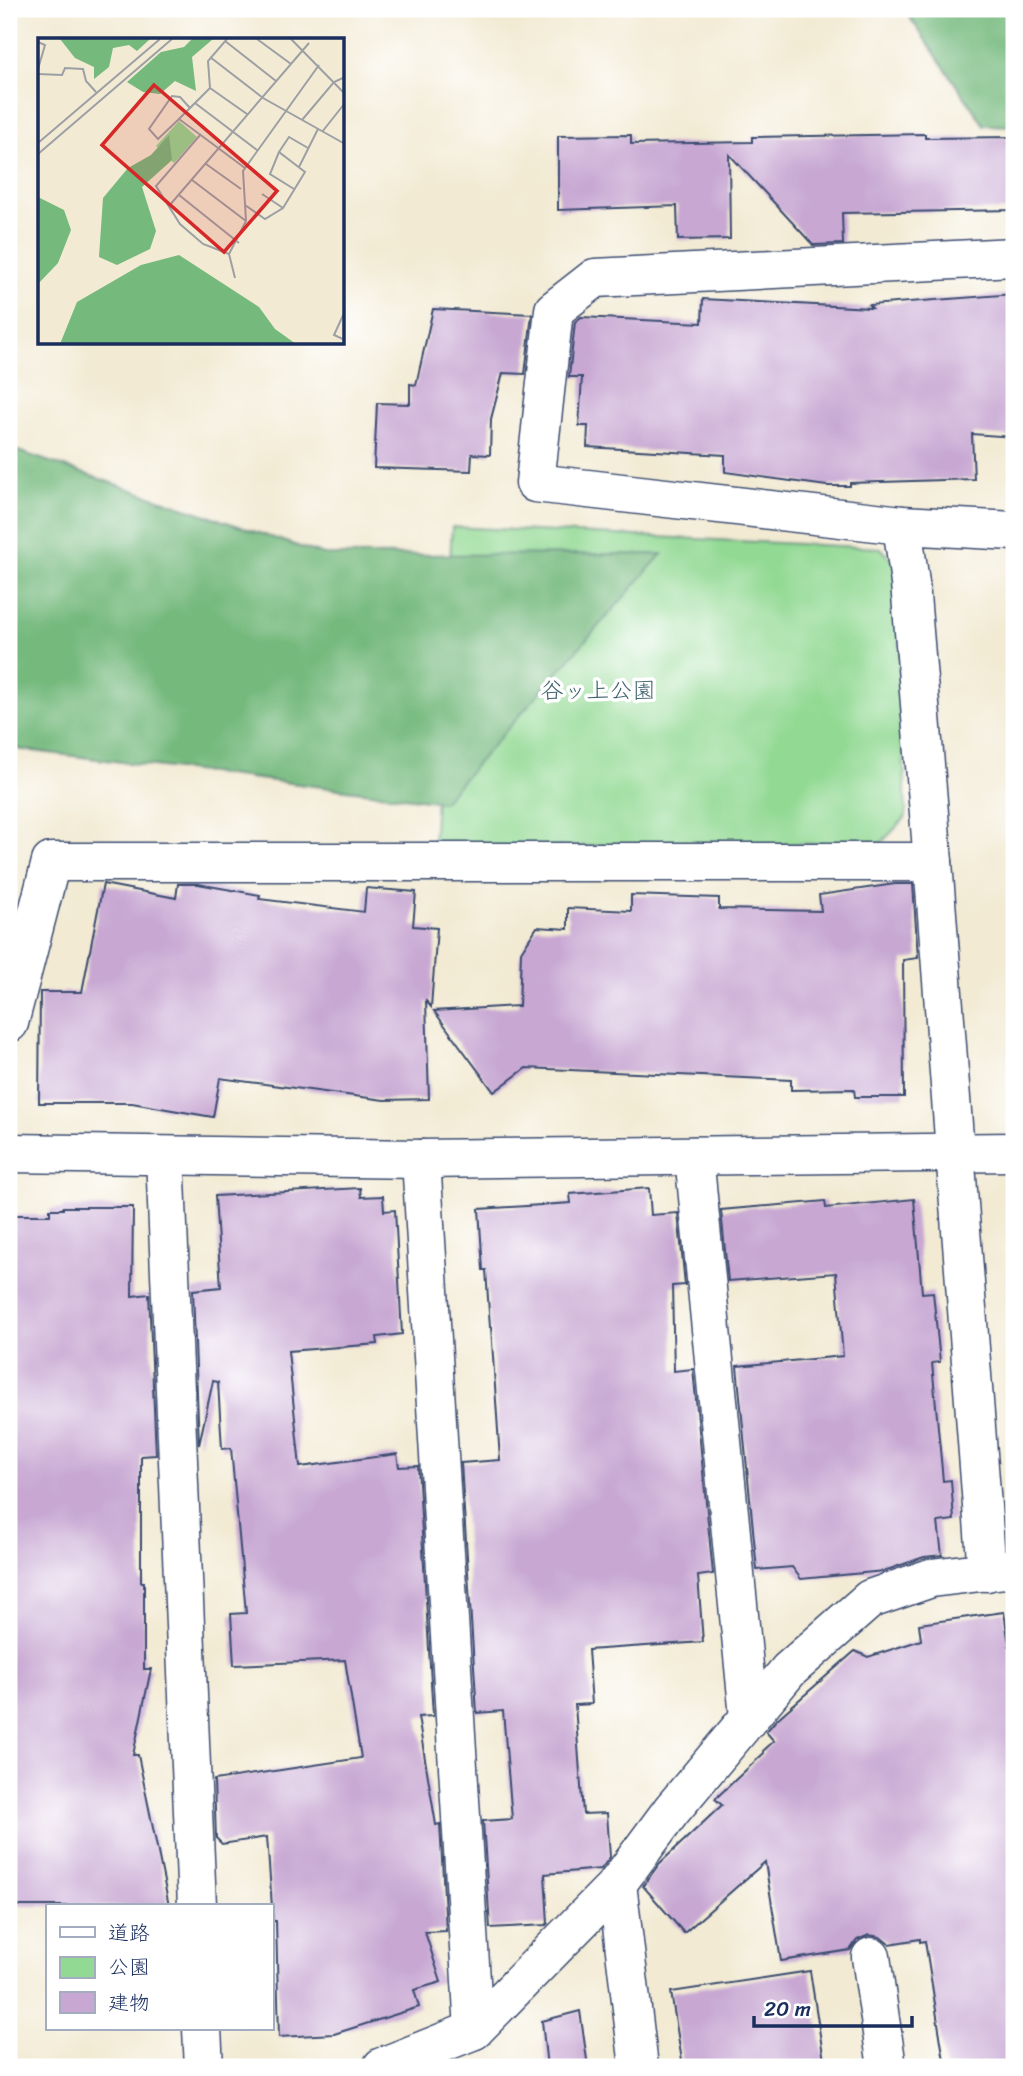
<svg xmlns="http://www.w3.org/2000/svg" width="1023" height="2076" font-family="Sriracha,'Klee One',sans-serif">
	<rect width="100%" height="100%" fill="#fff"/>
	<filter id="ink" filterUnits="userSpaceOnUse"><feTurbulence type="fractalNoise" baseFrequency=".0143" numOctaves="2"/><feDisplacementMap in="SourceGraphic" scale="14" xChannelSelector="R" yChannelSelector="G"/><feConvolveMatrix kernelMatrix="1 2 1 2 8 2 1 2 1" color-interpolation-filters="sRGB"/></filter>
	<filter id="wash" filterUnits="userSpaceOnUse"><feTurbulence type="fractalNoise" baseFrequency=".00686" numOctaves="4" result="noise"/><feDisplacementMap in="SourceGraphic" scale="28" xChannelSelector="R" yChannelSelector="G"/><feGaussianBlur stdDeviation="1.57" result="paint"/><feColorMatrix in="noise" values="0 0 0 0 0 0 0 0 0 0 0 0 0 0 0 0 0 1.4 0 .05"/><feComposite in="paint" operator="in"/></filter>
	<g filter="url(#wash)">
		<rect width="100%" height="100%" fill="#f2ead3"/>
		<!-- green -->
		<path fill="#92d993" stroke="#568478" stroke-width="2" d="M452,527l429,21 16,18 9,251 -25,26 -448,5z"/>
		<!-- forest -->
		<g fill="#75b97d" stroke="#48746e" stroke-width="2">
			<path d="M904,9h110v117l-30,-1z"/>
			<path d="M9,448l315,107 338,-1 -219,248 -434,-54z"/>
		</g>
		<g id="blocks">
			<!-- building -->
			<g fill="#c8a8d3">
				<path d="M925,134v4l89,-1v73l-172,3 1,31 -30,1 -84,-91 1,85 -52,1 -1,-34 -119,4v-74l73,-1v9l121,-2v-5z"/>
				<path d="M1014,294v143l-42,-3 2,45 -124,4v3h-23l-102,-14v-17l-138,-8 1,-21h-9l3,-49h-13l6,-55 6,-5 121,6 1,-24 169,9 -3,-3z"/>
				<path d="M433,309l99,5 -7,60 -22,-1 -12,46 -1,36 -18,-1 -1,17 -97,-3 3,-65 33,1v-20l6,1z"/>
				<path d="M103,884l73,14 2,-14h20l62,11 -1,4 105,13 2,-24 50,4 -3,34 24,2 -6,79 -5,-6 3,98 -45,1 -164,-22 -7,39 -81,-14h-93l1,-111h42z"/>
				<path d="M895,884h18l5,74 -15,2 1,137h-49l-1,-8 -63,1v-10l-265,-12 -32,24 -60,-81 85,-5 2,-54 16,-25 31,2v-21l63,3v-16l88,3v11l102,2 -2,-16z"/>
				<path d="M360,1188l1,9 22,-1 1,15 11,-1 7,124 -25,3 1,7 -90,7 12,116 97,-13 2,13 19,-1 15,250 -15,1 18,108 4,-1 6,107 -21,1 16,50 -27,8 5,17 -85,27 -55,3 -3,-116h-3l-6,-84 -45,7 -6,-6 -2,-58 147,-22 -16,-98 -111,5 -3,-51 15,-1 -15,-165 -9,1 -4,-67 -5,-1 -14,64 -6,-155 28,-3 -6,-91z"/>
				<path d="M649,1188l2,27 27,-2 7,72 -13,1 2,85 19,-2 20,205 -15,2 5,66 -115,8 4,54 -17,1 8,109 24,-1 3,44 -9,12 -56,5 3,49 -2,2 -56,3 -7,-107 29,-2 -9,-108 -26,2 -16,-250 39,-3 -9,-133h-1l-4,-57h-3l-4,-61 92,-6 -1,-9z"/>
				<path d="M914,1199l8,94 11,-1 7,70 -8,1 11,118 8,-1 3,40 -16,2 4,33 -18,2 -40,14 -83,8 -9,-12 -35,3 -20,-204 106,-10 -7,-83 -108,8 -7,-71 104,-9 1,7z"/>
				<path d="M63,1207h70l-1,89 17,-2 7,161 -15,1v126h3v87h7l-18,86h5l31,151h-160v-691h41v-6h13z"/>
				<path d="M1004,1612l10,65v390h-69l-20,-126 -5,1v-3l-31,5 -9,-7 -11,-2 -12,5 -7,10 -69,11 -16,-99 -81,71 -41,-47 16,-22 63,-59 -7,-6 49,-46 -1,-2 11,-10 -8,-9 10,-12 79,-69 13,6 53,-17 -2,-16z"/>
				<path d="M810,1971l15,96h-142l-12,-75z"/>
				<path d="M580,2011l8,56h-41l-5,-46z"/>
			</g>
		</g>
	</g>
	<g filter="url(#ink)">
		<use href="#blocks" fill-opacity="0" stroke="#3b4b70" stroke-width="2"/>
		<g fill="none" stroke-linecap="round" stroke-linejoin="round">
			<!-- minor casing -->
			<g stroke="#3b4b70" stroke-width="41">
				<g id="minor">
					<path d="M902,525l-367,-42 19,-173 41,-32 419,-21"/>
					<path d="M9,1023l42,-161h882"/>
					<path d="M9,1153l412,6 593,-7"/>
					<path d="M165,1156l32,750"/>
					<path d="M694,1156l55,561"/>
					<path d="M421,1159l53,871"/>
					<path d="M987,1572l-54,-710 -23,-279 -8,-58 112,6"/>
					<path d="M617,1884l22,183"/>
					<path d="M871,1957l16,110"/>
					<path d="M202,2029l2,38"/>
					<path d="M382,2067l92,-37 143,-146 54,-73 118,-141 81,-71 61,-21 83,-10"/>
				</g>
			</g>
			<!-- minor -->
			<use href="#minor" stroke="#fff" stroke-width="38"/>
		</g>
	</g>
	<g text-anchor="middle" dominant-baseline="central" stroke-width="7" stroke-linejoin="round" paint-order="stroke">
		<!-- park labels -->
		<g font-size="23" fill="#3f626e" stroke="#fff">
			<text x="598" y="690">谷ッ上公園</text>
		</g>
	</g>
	<!-- overview -->
	<g transform="translate(38 38)">
		<rect width="306" height="306" fill="#f2ead3"/>
		<path d="M141,83l18,16 -23,26 -18,-17z" fill="#92d993"/>
		<path d="M22,1h90l-13,12 -8,-6 -16,3 -4,19 -15,12v-12l-19,-9zM154,1h21l-21,18 4,34 -21,-10 -15,13 -17,-2 -16,-10 34,-30 23,-5zM131,97l3,25 -30,27 14,44 -6,18 -33,16 -18,-8 4,-59 25,-30 23,-13zM0,159l26,13 7,20 -13,33 -20,21zM141,217l80,52 16,22 21,15h-236l17,-42 64,-37z" fill="#75b97d"/>
		<path fill="none" stroke="#9c9fa4" stroke-width="2" d="M189,1l-19,22 2,27 37,26M219,1l34,25M253,1l54,55M187,3l51,40M0,4l7,3 -7,24M172,19l53,41 82,46M0,36l24,1 3,-7 18,1 3,12 10,11M172,50l-31,31 66,49M157,65l62,47M141,81l-21,20 -9,-10 23,-33 8,1 10,11M264,82l32,-38 11,-5M284,94l23,-29M163,96l-45,52 24,38 23,20 26,10M0,105l122,-104M241,114l-9,22 24,15M0,116l134,-115M168,126l35,25M261,129l19,-38M154,142l54,41M224,156l21,14M141,157l60,48M207,167l20,14 18,-11 22,-36 -26,-20 10,-15 19,11M131,168l140,-163M191,216l17,-33 -3,-50 76,-106M191,216l6,24M307,273l-11,24 11,5"/>
		<path fill="#d62828" fill-opacity="0.15" stroke="#d62828" stroke-width="3.5" d="M116,47l123,106 -53,61 -122,-107z"/>
		<rect width="306" height="306" fill="none" stroke="#1b2f5e" stroke-width="3.5"/>
	</g>
	<!-- margin -->
	<rect width="1023" height="2076" fill="none" stroke="#fff" stroke-width="35"/>
	<!-- legend -->
	<rect x="46" y="1904" width="228" height="126" fill="#ffffff" stroke="#a4acbf" stroke-width="2"/>
	<rect x="60" y="1927" width="35" height="10" fill="#ffffff" stroke="#a4acbf" stroke-width="2"/>
	<text x="108" y="1940" font-size="21" fill="#1b2f5e">道路</text>
	<rect x="60" y="1957" width="35" height="21" fill="#92d993" stroke="#a4acbf" stroke-width="2"/>
	<text x="108" y="1974" font-size="21" fill="#1b2f5e">公園</text>
	<rect x="60" y="1992" width="35" height="21" fill="#c8a8d3" stroke="#a4acbf" stroke-width="2"/>
	<text x="108" y="2010" font-size="21" fill="#1b2f5e">建物</text>
	<!-- scale -->
	<path d="M754 2016v10h158v-10" fill="none" stroke="#1b2f5e" stroke-width="3.5"/>
	<text x="764" y="2016" font-size="21" fill="#1b2f5e" stroke="#ffffff" stroke-width="5" paint-order="stroke">20 m</text>
</svg>
